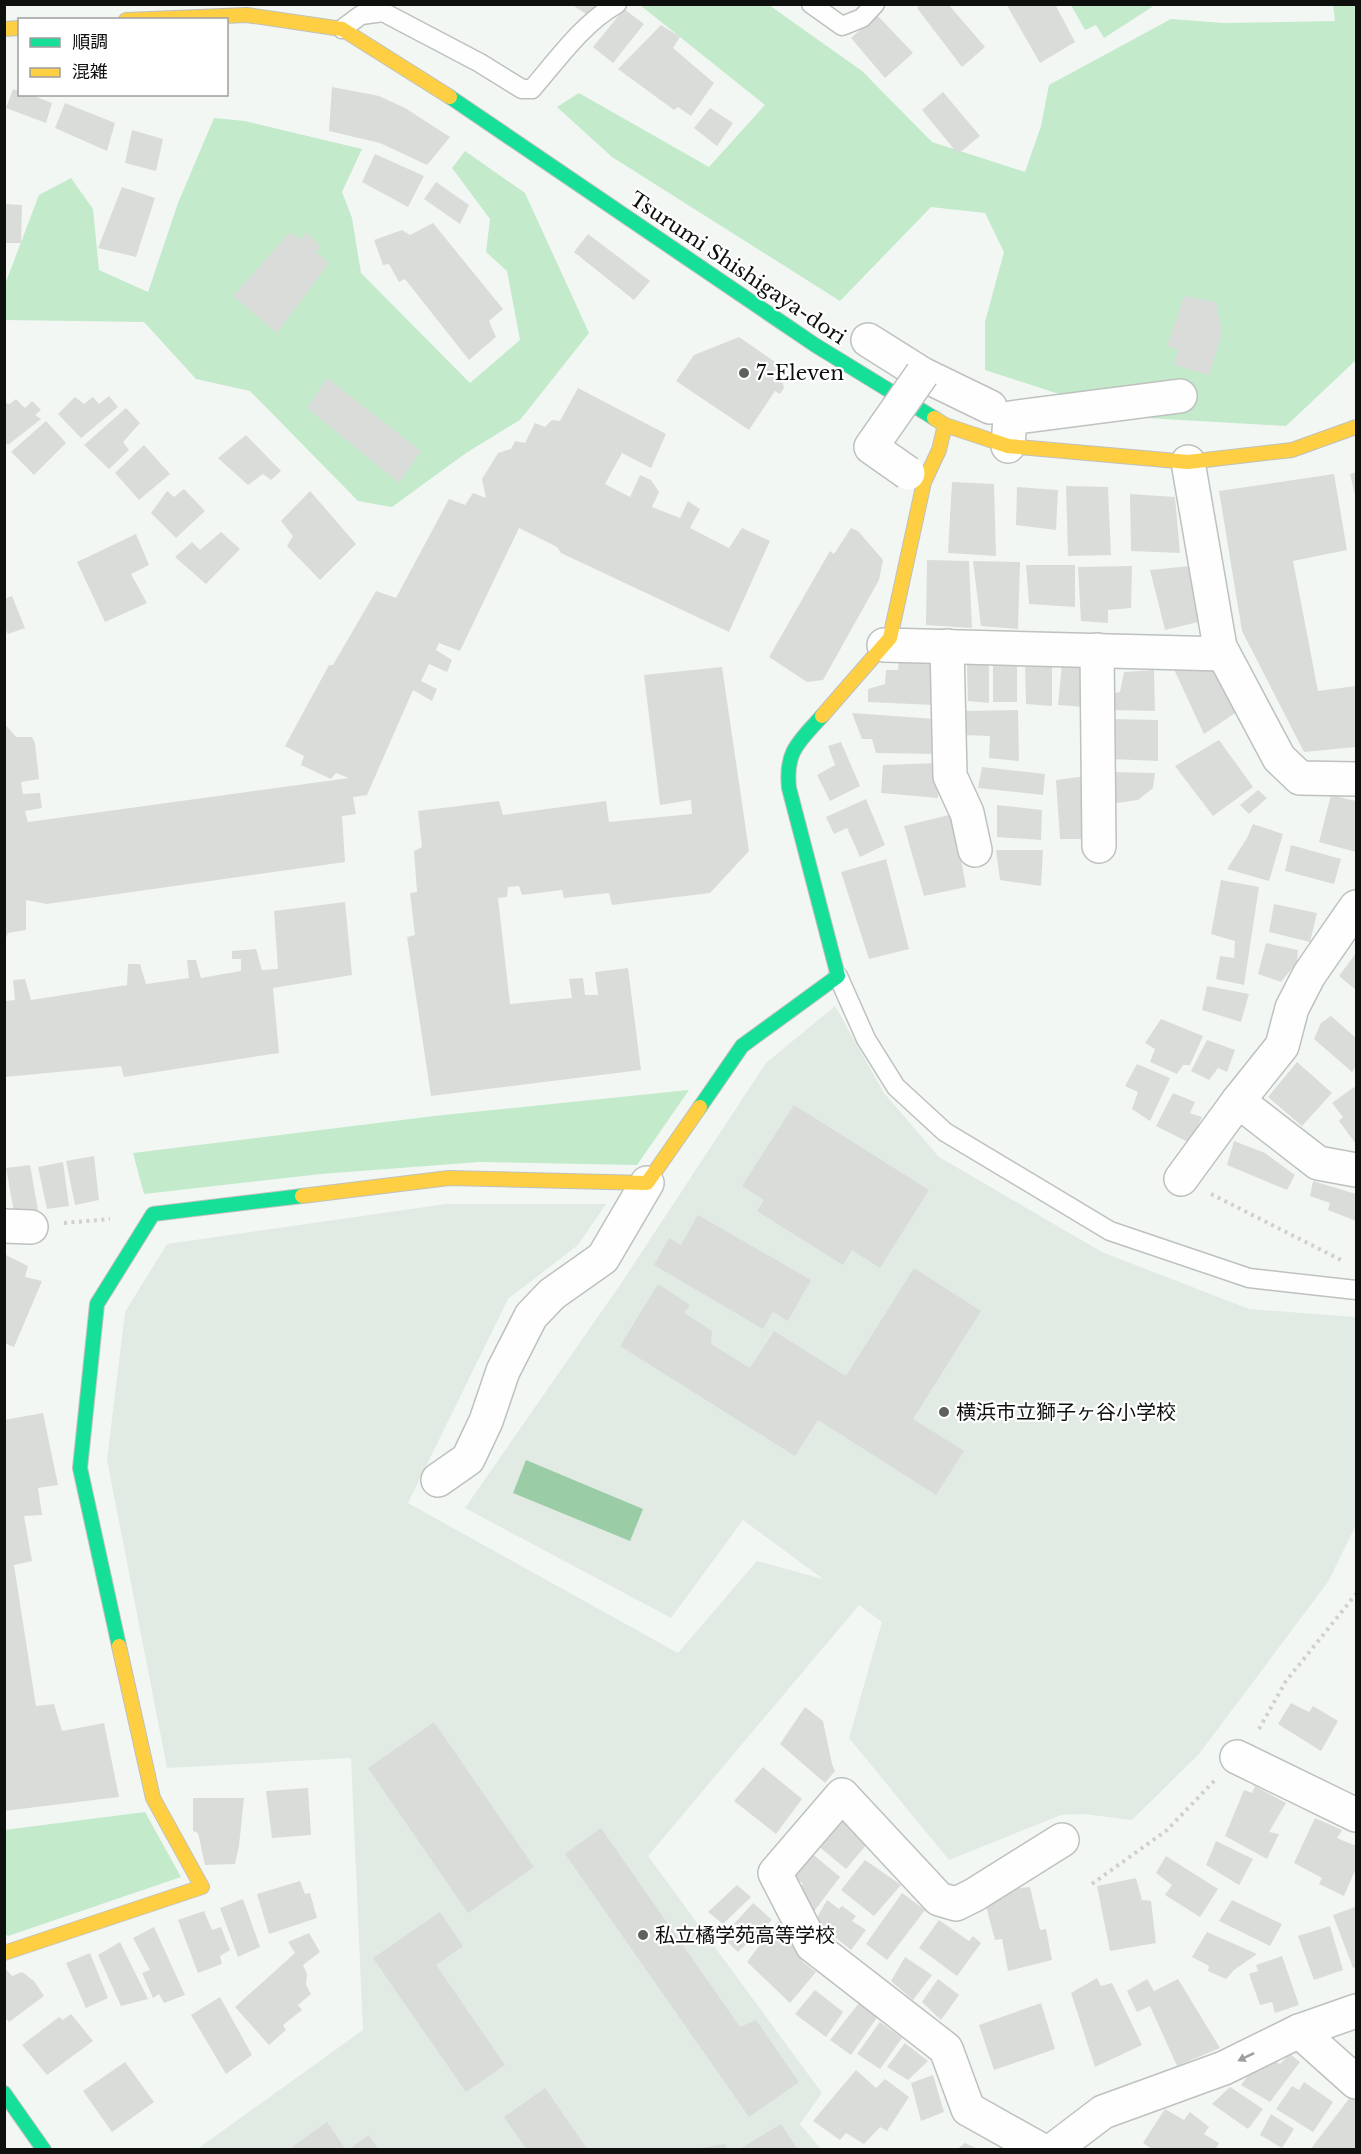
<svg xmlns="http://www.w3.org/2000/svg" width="1361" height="2154" font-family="'Libre Baskerville','Noto Sans JP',serif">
	<rect width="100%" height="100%" fill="#f3f7f3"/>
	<!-- built -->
	<path fill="#e1ebe3" d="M835,1006l49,87 55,64 163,95 147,57 107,8v208l-28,57 -129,172 -67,66 -49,-6 -22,1 -112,45 -100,-122 33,-116 -23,-17 -211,251 174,237 -22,31 21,25h-624l166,-119 -12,-272 -184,10 -60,-308 18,-148 42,-68 279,-40h160l-28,41 -70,54 -100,204 270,150 79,-92 66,18 -80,-59 -72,98 -206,-110 157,-226 144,-219z"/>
	<!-- green -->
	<g fill="#c2eacb">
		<path d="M640,5h129l93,66 70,71 93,30 16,-46 8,-41 122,-66 52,4 112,-2 -2,-16h23v355l-70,66 -156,-9 -145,-47v-48l19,-70 -19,-39 -54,-6 -91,94 -228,-144 -55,-50 22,-14 130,74 56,-62z"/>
		<path d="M1071,5h84l-51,33 -8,-13 -11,5z"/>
		<path d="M214,118l31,3 117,28 -20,43 10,26 9,55 109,110 50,-43 -13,-69 -21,-19 4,-33 -38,-51 13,-17 60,42 64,140 -69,87 -54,33 -74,54 -34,-6 -108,-110 -54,-12 -52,-57 -139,-2 -1,-33 35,-92 32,-17 22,31 6,61 49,22 30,-89z"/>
		<path d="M689,1090l-52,75 -158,-3 -158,12 -177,20 -11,-41 301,-37z"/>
		<path d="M145,1812l36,65 -173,59 -4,-3v-103z"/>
	</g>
	<!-- water -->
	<path fill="#9acca6" d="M526,1460l117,49 -13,32 -117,-48z"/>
	<!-- building -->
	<g fill="#dadcda">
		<path d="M921,4h27l37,43 -23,20 -45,-59z"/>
		<path d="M1006,4h49l20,38 -35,21z"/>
		<path d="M572,5h24l-8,10z"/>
		<path d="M624,9l20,15 -31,39 -20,-16z"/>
		<path d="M877,15l36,38 -28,25 -34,-40z"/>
		<path d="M661,25l19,12 -7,11 41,35 -23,33 -13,-9 -4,3 -56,-41z"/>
		<path d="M332,87l47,9 26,12 45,29 -23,28 -47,-22 -51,-12z"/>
		<path d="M13,89l7,2v3h9l23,9 -6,20 -40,-15z"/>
		<path d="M943,92l37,44 -22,18 -36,-44z"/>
		<path d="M65,103l50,20 -8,28 -52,-23z"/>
		<path d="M710,108l23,15 -16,23 -23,-18z"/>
		<path d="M132,130l31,9 -7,32 -31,-8z"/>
		<path d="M375,154l49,22 -16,31 -46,-25z"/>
		<path d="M436,182l33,23 -9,19 -36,-25z"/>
		<path d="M122,187l33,11 -19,59 -38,-9z"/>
		<path d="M4,204l18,1 -1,38h-17z"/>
		<path d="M433,223l70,86 -14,12 7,16 -27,23 -64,-81 -6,3 -10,-18 -6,1 -9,-25 28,-10 8,5z"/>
		<path d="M306,232l14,14 -4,6 13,11 -52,70 -44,-37 56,-63 12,6z"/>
		<path d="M588,234l62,47 -16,19 -60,-48z"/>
		<path d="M1184,296l32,6 6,31 -13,42 -35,-10 4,-16 -11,-3z"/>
		<path d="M739,337l39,27 6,24 -4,6 -5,-3 -26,39 -73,-49 18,-26z"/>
		<path d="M327,378l94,73 -22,32 -92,-75z"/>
		<path d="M578,388l88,46 -15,34 -29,-15 -17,31 25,13 10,-22 11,5 8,12 -7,15 28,11 8,-17 12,8 -10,19 39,20 13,-20 28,13 -41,91 -168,-79 -4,-6 -38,-19 -59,123 -21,-8 -3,7 16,10 -5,12 -18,-8 -8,17 16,8 -5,12 -19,-11 -46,105 -14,2 3,17 -14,2 3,46 -298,42 -21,-4v30l-18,3 -4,10v-220l12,14h16l3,6 4,36 -18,3 2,12 17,-1 2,15 -17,3 3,11 321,-44 -13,-5 -5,6 -30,-14 3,-9 -19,-10 44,-81h4l43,-74 20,7 53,-99 16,6 8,-12 13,5 -4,-19 16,-26 13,-4 4,-8 10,2 10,-20 10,4 7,-7 8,1z"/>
		<path d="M109,396l9,11 -37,31 -23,-24 17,-17 9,7 9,-7 6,7z"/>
		<path d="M16,399l9,9 7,-7 9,9 -6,5 6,4 -33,26 -4,-3v-39l6,1z"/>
		<path d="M126,408l14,15 -17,19 6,8 -20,19 -25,-24z"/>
		<path d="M46,421l20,22 -32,32 -23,-23z"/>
		<path d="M246,435l35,36 -10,9 -8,-6 -15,11 -30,-27z"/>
		<path d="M144,445l26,29 -31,26 -24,-27z"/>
		<path d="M1356,472v27l-6,-25z"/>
		<path d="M1334,474l13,76 -54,11 25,130 38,-5v61l-52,5 -62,-121 -23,-140z"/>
		<path d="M952,482l42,2 2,72 -48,-3z"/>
		<path d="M1066,486l42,1 3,68 -43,1z"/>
		<path d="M1017,487l41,3 -2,40 -40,-5z"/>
		<path d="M184,489l21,22 -29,27 -25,-25 16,-22 7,6z"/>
		<path d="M310,491l46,53 -36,36 -33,-34 6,-10 -12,-15z"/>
		<path d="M1130,494l45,3 5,56 -49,-2z"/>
		<path d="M851,528l7,3 25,29 -4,20 -56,100 -16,2 -38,-25 61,-106 4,3z"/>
		<path d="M221,532l19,17 -34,35 -31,-27 17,-15 8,8z"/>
		<path d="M136,534l13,31 -18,9 16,29 -42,19 -28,-60z"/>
		<path d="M927,560l42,1 3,67 -46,-3z"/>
		<path d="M973,561l47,1 -2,67 -37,-3z"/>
		<path d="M1026,565h49v42l-46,-3z"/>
		<path d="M1132,566l-1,42 -23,2v13l-27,-2 -3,-54z"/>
		<path d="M1190,566l8,56 -33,8 -15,-60z"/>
		<path d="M12,596l13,32 -17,6 -4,-7v-28z"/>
		<path d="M899,659l35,1v45l-66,-3v-13l17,-5 1,-14h12z"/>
		<path d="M1085,663v44l-27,-2 4,-41z"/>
		<path d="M1171,663h47l23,46 -37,25z"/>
		<path d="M989,664v39l-21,-2 -1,-36z"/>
		<rect x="993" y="665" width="24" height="37"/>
		<path d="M1025,666l27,1v39l-26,-2z"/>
		<path d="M722,667l27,184 -39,42 -98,12 -3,-12 -45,5 -2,-8 -40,5 -3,-9 -11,1 -1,10 -9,1 12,106 62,-6 -3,-19 14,-1 2,17h13l-3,-23 33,-4 13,102 -210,26 -24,-159 8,-2 -5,-42 7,-1 -3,-41 8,-4 -4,-36 81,-10 4,14 103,-14 3,21 83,-8 -1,-14 -31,5 -16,-130z"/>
		<path d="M1154,670l1,41 -43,-1 1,-17 7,-1 4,-20z"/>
		<path d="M1018,710l1,51 -30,-3 1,-22 -27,-1 2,-24z"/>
		<path d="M852,713l83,6 1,35 -60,-1 -4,-14h-10z"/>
		<path d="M1110,719l48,1v41l-47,-2z"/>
		<path d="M1219,740l34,47 -40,29 -38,-50z"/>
		<path d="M841,742l19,44 -30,15 -13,-26 18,-10 -7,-19z"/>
		<path d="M937,763l1,35 -57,-5 2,-28z"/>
		<path d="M982,767l63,7 -2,21 -65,-7z"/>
		<path d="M1110,772l45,1 -2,15 -15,12 -28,4z"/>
		<path d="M1086,776v63h-26l-4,-59z"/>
		<path d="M1258,790l9,8 -18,16 -9,-9z"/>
		<path d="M1331,795l25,6v51l-37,-10z"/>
		<path d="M866,799l19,46 -25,12 -13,-29 -13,6 -8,-17z"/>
		<path d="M997,805l45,5 -1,30 -44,-3z"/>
		<path d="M953,814l13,73 -42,9 -20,-70z"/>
		<path d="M1253,824l30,10 -14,47 -42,-12 20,-31z"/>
		<path d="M1291,845l50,14 -7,25 -49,-13z"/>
		<path d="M996,850h47l-2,36 -41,-6z"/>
		<path d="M886,859l23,90 -40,10 -28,-87z"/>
		<path d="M1221,880l38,7 -15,98 -28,-6 4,-23 14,2 1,-17 -24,-7z"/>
		<path d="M345,902l7,73 -79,13 6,65 -155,24 -3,-11 -116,11v-76l10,-1 -2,-20 12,-1 6,21 96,-15 1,-21h12l6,20 43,-6 -2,-18h9l5,18 40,-7v-12h-9v-8l24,-2 6,21 16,-1 -4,-58z"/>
		<path d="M1274,904l43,9 -7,29 -41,-10z"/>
		<path d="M1266,943l32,7 -1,12 -16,20 -23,-8z"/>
		<path d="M1356,953v37l-17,-14z"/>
		<path d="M1207,986l42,8 -8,28 -39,-12z"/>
		<path d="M1331,1016l25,22v28l-4,6 -38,-33 7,-16z"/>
		<path d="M1161,1019l42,17 -13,29h-7l-6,9 -27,-12 5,-13 -10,-6z"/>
		<path d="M1207,1040l28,10 -8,22 -9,-4 -9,12 -18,-9z"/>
		<path d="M1297,1062l35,31 -30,33 -34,-29z"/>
		<path d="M1137,1064l33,14 -20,43 -18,-12 6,-17 -13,-6z"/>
		<path d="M1354,1087l2,3v54l-17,-23 4,-4 -11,-14z"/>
		<path d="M1173,1093l22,9 -5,11 12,4 -12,26 -34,-17z"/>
		<path d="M794,1105l135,85 -49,78 -28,-18 -9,15 -86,-54 7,-11 -22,-14z"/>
		<path d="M1234,1141l31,12 30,22 -8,15 -60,-25z"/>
		<path d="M94,1156l5,44 -24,5 -9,-44z"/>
		<path d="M63,1162l6,44 -22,3 -9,-42z"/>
		<path d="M30,1165l8,45 -24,2 -8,-44z"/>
		<path d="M1313,1181l43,13v27l-28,-11 2,-7 -20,-7z"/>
		<path d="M698,1215l113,65 -23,41 -15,-9 -10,17 -109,-64 15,-27 12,7z"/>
		<path d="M6,1255l22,11 -3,11 17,4 -28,66 -10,-4v-85z"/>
		<path d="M914,1268l67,43 -68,108 51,32 -28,44 -118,-75 -23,36 -175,-110 38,-62 32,21 -6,8 28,18 -1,13 39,24 24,-37 72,45z"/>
		<path d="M43,1413l15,72 -20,3 4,27 -18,1 8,45 -18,4 22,141 18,-2 8,27 42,-8 15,74 -115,14v-391z"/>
		<path d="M1291,1703l18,9 4,-6 25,15 -17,30 -43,-27z"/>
		<path d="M805,1707l18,14 9,43 3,7 -10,12 -45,-39z"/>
		<path d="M434,1722l100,145 -66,46 -100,-145z"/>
		<path d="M763,1767l39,32 -26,35 -42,-33z"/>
		<path d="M1255,1786l31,17 -17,29 10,2 -12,25 -42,-23 19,-46 8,3z"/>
		<path d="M308,1788l3,47 -39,3 -6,-47z"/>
		<path d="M193,1798h51l-5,48 -4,18 -30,1 -7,-32 -5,-2z"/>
		<path d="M844,1811l29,26 -27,32 -30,-25z"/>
		<path d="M1315,1818l27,12 -5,8 19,8v22l-12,28 -25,-12 3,-6 -28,-15z"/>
		<path d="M601,1828l139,199 16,-7 43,62 -50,35 -184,-263z"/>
		<path d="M1216,1841l37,18 -14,26 -33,-20z"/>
		<path d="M809,1851l31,26 -28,37 -17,-22 8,-8 -13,-12z"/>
		<path d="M1166,1856l52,33 -18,28 -35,-22 7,-10 -16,-12z"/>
		<path d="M865,1860l36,25 -27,31 -33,-26z"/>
		<path d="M1136,1878l6,22 9,1 5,42 -46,8 -13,-65z"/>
		<path d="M300,1881l5,13 5,-1 7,25 -48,16 -12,-40z"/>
		<path d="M737,1885l14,12 -28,27 -15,-12z"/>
		<path d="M1030,1887l10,43 6,-1 6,31 -44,11 -6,-32 -7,1 -10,-38 19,-4 -2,-8z"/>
		<path d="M902,1893l23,17 -38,50 -21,-16z"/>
		<path d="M243,1899l17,48 -22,10 -18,-49z"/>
		<path d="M827,1900l12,9 3,-3 14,10 -4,5 14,9 -15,20 -36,-29z"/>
		<path d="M1232,1900l50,24 -12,22 -51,-25z"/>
		<path d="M753,1903l19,17 -34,32 -16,-15z"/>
		<path d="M1355,1907l1,3v57l-3,1 -20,-53z"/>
		<path d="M204,1911l8,19 9,-3 9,23 -10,6 2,8 -24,9 -20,-53z"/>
		<path d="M440,1912l23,34 -27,19 69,100 -39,27 -93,-134z"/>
		<path d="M939,1920l30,21 4,-5 8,7 -24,33 -38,-28z"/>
		<path d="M778,1921l25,41 13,10 -26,31 -43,-41z"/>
		<path d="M1330,1926l13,44 -29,10 -16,-44z"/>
		<path d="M154,1927l31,68 -21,8 -5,-9 -6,4 -11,-25 8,-3 -17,-32z"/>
		<path d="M1207,1932l50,22 -23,16 -8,9 -18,-8 1,-5 -17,-9z"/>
		<path d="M309,1933l11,19 -17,13 4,9 -1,11 5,9 -13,11 4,5 -19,15 3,5 -17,15 -34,-38 60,-54 -7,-11z"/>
		<path d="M120,1942l28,57 -27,7 -23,-51z"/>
		<path d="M90,1953l18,45 -22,10 -20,-45z"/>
		<path d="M1282,1956l17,49 -24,8 -3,-11 -12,3 -11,-31 9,-3 -2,-6z"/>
		<path d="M905,1957l27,18 -19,25 -22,-19z"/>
		<path d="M4,1967l8,9 10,-4 12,9 10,15 -35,26 -5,-6z"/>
		<path d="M1097,1978l4,8 11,-3 30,62 -47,22 -24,-74z"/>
		<path d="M938,1979l21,16 -18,25 -19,-18z"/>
		<path d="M1147,1979l7,12 24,-12 42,69 -43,18 -27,-60 -13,6 -10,-21z"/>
		<path d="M815,1990l28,22 -17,25 -31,-23z"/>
		<path d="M220,1997l32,58 -26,19 -35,-59z"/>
		<path d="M859,2003l19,13 -27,39 -21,-15z"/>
		<path d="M1041,2003l14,46 -61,21 -15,-45z"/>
		<path d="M71,2014l22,27 -46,34 -25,-30 37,-28 4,3z"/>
		<path d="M880,2022l22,16 -22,31 -23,-15z"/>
		<path d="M905,2043l23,18 -20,19 -21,-13z"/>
		<path d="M1290,2054l10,8 -30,40 -29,-17 12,-16 7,2 11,-11 9,4z"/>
		<path d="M125,2062l29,40 -42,30 -29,-41z"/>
		<path d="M856,2070l20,18 9,-9 24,18 -22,34 -7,-4 -16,17 -18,-11 -6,7 -27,-19z"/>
		<path d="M933,2075l11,37 -23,9 -10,-38z"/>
		<path d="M1304,2082l29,20 -20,30 -37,-23 16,-23 7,4z"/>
		<path d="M1230,2087l33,22 -15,20 -36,-25z"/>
		<path d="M545,2088l43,62h-61l-23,-33z"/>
		<path d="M1351,2096l5,4v50h-46z"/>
		<path d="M1165,2109l19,11 6,-8 19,15 -5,7 15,9 -4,7h-62l-10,-7z"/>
		<path d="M1271,2114l23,15 -12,19 -22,-13z"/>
		<path d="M327,2122l19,28h-58z"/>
		<path d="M781,2124l17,26h-60z"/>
		<path d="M369,2135l10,15h-31z"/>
		<path d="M965,2143l11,5v2h-20z"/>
		<path d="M725,2144l3,6h-27v-2z"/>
	</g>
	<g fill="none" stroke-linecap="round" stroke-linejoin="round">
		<!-- lane casing -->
		<g stroke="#bec1be" stroke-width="21">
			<g id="lane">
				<path d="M811,4l31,22 20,-8 13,-14"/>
				<path d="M342,29l19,-14 22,-3 97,51 42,26h10c26,-30 50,-65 85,-85"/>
				<path d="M838,976l28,63 30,48 49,45 165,99 139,47 107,12"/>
			</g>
		</g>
		<!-- street casing -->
		<g stroke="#bec1be" stroke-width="36">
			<g id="street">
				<path d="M868,340l54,34 68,33"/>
				<path d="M1008,446l2,-28 170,-22"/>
				<path d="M1188,462l32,185 59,111 21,20 56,1"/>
				<path d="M884,645l339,9"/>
				<path d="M947,646l3,130 17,37 8,37"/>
				<path d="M1097,650l2,196"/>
				<path d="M1238,1101l80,62 38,7"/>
				<path d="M1181,1179l57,-78 44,-55 10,-38 17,-33 47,-68"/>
				<path d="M4,1226l27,1"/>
				<path d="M438,1480l30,-21 18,-38 17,-50 28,-55 21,-22 51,-36 44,-75"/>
				<path d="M1237,1757l119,58"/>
				<path d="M1299,2031l57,51"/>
				<path d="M1041,2150l-73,-41 -22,-60 -134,-104 -37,-72 67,-78 97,104 17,5 18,-9 88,-55"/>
				<path d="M1053,2150l50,-38 121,-44 75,-37 57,-20"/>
			</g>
		</g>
		<!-- fast casing -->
		<g stroke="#bec1be" stroke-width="16">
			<g id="fast">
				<path d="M450,97l365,248 119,73"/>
				<path d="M700,1107l42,-61 96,-70 -49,-188c-4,-37 10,-46 33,-72"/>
				<path d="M119,1646l-39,-178 17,-164 56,-90 149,-18"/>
				<path d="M4,2093l40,57"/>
			</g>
		</g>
		<!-- slow casing -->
		<g stroke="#bec1be" stroke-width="16">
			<g id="slow">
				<path d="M126,20l121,-5 95,14 108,68"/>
				<path d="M4,29l16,-1"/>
				<path d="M934,418l11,7 63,21 180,16 104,-12 64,-23"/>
				<path d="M822,716l68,-78 34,-156 15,-32 6,-25"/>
				<path d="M302,1196l147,-18 198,5 53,-76"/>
				<path d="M4,1953l198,-66 -49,-89 -34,-152"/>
			</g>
		</g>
		<!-- path -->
		<g stroke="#cfd0cf" stroke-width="4" stroke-dasharray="3 4.5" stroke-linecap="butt">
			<path d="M1211,1194l130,66"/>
			<path d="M64,1223l46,-4"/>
			<path d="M1259,1729l27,-48 70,-87"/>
			<path d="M1092,1884l75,-54 48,-50"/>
		</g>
		<!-- lane -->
		<use href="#lane" stroke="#fdfefd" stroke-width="18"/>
		<!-- street -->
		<use href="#street" stroke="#fdfefd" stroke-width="33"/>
		<!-- fast -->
		<use href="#fast" stroke="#16e098" stroke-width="14"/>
		<!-- slow -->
		<use href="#slow" stroke="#ffcf43" stroke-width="14"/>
		<!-- street-bridge casing -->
		<g stroke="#bec1be" stroke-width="36" stroke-linecap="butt">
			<path id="street-bridge" d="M908,473l-37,-26 51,-73"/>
		</g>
		<!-- street-bridge -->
		<use href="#street-bridge" stroke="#fdfefd" stroke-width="33"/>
	</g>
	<!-- one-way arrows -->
	<defs><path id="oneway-solid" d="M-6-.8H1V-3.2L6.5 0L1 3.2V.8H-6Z" transform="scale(1.5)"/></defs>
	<use fill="#9d9f9d" href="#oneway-solid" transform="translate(1246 2057) rotate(154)"/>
	<!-- markers -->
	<g fill="#5e615e" stroke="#fff" stroke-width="2">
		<circle cx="744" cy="373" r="6"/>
		<circle cx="944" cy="1412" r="6"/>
		<circle cx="643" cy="1935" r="6"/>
	</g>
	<g text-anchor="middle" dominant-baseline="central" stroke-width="4.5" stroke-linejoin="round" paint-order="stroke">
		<!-- street labels -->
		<g font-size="20" fill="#0e100e" stroke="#fff">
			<text transform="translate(738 268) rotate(34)">Tsurumi Shishigaya-dori</text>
		</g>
		<!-- poi labels -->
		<g font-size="20" fill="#0e100e" stroke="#fff" text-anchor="start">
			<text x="756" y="373">7-Eleven</text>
			<text x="956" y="1412">横浜市立獅子ヶ谷小学校</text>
			<text x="655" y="1935">私立橘学苑高等学校</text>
		</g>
	</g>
	<!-- border -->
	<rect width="1361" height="2154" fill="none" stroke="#0e100e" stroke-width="12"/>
	<!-- legend -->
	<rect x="18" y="18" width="210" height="78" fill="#ffffff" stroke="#9f9f9f" stroke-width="1.5"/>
	<rect x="30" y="38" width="30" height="9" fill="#16e098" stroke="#9f9f9f" stroke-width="1.5"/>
	<text x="72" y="48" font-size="18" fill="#0e100e">順調</text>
	<rect x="30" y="68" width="30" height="9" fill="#ffcf43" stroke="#9f9f9f" stroke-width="1.5"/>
	<text x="72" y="78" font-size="18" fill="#0e100e">混雑</text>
</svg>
